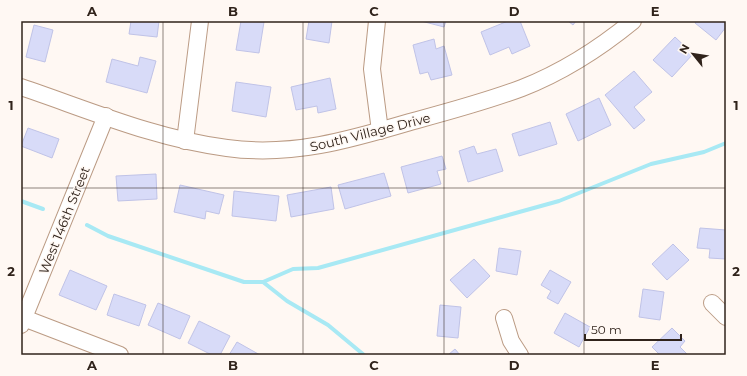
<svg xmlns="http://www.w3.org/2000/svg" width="747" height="376" font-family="Montserrat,sans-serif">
	<rect width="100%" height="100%" fill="#fff8f3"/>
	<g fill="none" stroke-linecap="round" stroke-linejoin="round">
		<!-- stream -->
		<g stroke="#a8e9f4" stroke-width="4">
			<path d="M21,201l22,8"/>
			<path d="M87,225l21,11 136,46h19l30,-13 25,-1 241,-67 92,-37 53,-12 22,-9"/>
			<path d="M263,282l24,19 41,24 36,30"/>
		</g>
	</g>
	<!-- building -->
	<g fill="#d8dbf8" stroke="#c0c3e7">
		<path d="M131,21h28l-2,16 -28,-3z"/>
		<path d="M241,21l23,1 -5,31 -23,-3z"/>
		<path d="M309,21h23l-3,22 -23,-4z"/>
		<path d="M421,21h25l-2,6z"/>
		<path d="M508,21h12l10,25 -18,8 -3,-7 -19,8 -9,-23z"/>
		<path d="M568,21h8l-3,4z"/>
		<path d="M696,21h30v6l-10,13 -21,-17z"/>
		<path d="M34,25l19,5 -8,32 -19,-5z"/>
		<path d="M675,37l18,17 -21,23 -19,-17z"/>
		<path d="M434,39l2,10 8,-3 8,29 -21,5 -3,-8 -8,2 -7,-29z"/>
		<path d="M140,57l16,4 -9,32 -41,-11 6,-23 26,7z"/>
		<path d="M634,71l18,21 -18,15 11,13 -11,9 -29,-34z"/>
		<path d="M330,78l6,31 -18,4 -1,-7 -21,4 -5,-23z"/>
		<path d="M236,82l35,5 -5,30 -34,-6z"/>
		<path d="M599,98l12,27 -33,16 -12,-27z"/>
		<path d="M550,122l7,22 -38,12 -7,-22z"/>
		<path d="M28,128l31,11 -7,19 -31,-12z"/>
		<path d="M474,146l3,8 19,-5 7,22 -35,11 -9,-31z"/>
		<path d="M442,156l4,13 -9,2 4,13 -33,9 -7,-26z"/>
		<path d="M384,173l7,23 -46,13 -7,-24z"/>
		<path d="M156,174l1,25 -39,2 -2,-25z"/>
		<path d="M180,185l44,10 -5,19 -13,-3 -1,8 -31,-7z"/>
		<path d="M331,187l3,22 -43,8 -4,-22z"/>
		<path d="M234,191l45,5 -3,25 -44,-5z"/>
		<path d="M700,228l26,2v29l-17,-1 1,-9 -13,-1z"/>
		<path d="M673,244l16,16 -22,20 -15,-16z"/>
		<path d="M499,248l22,3 -4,24 -21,-4z"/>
		<path d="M474,259l16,17 -23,22 -17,-18z"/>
		<path d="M70,270l37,16 -11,24 -37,-15z"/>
		<path d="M550,270l21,12 -13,22 -11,-6 4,-7 -10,-6z"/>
		<path d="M643,289l21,3 -4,28 -21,-3z"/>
		<path d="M114,294l32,11 -7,21 -32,-11z"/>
		<path d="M158,303l32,13 -10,23 -32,-14z"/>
		<path d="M440,305l21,2 -3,31 -21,-2z"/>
		<path d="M565,313l25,14 -11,20 -25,-14z"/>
		<path d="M199,321l31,15 -10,19h-8l-24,-12z"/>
		<path d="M672,328l13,13 -5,6 7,7 -2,1h-25l-8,-8z"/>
		<path d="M237,342l23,13h-31z"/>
		<path d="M455,349l5,6h-12z"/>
	</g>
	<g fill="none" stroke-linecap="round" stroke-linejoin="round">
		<!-- minor casing -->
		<g stroke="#bb9b84" stroke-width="18">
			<g id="minor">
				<path d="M377,21l-5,48 8,62"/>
				<path d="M21,87c68,23 135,52 206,61 64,9 122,-8 183,-26 37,-10 75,-20 112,-34 41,-16 78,-40 111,-67"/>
				<path d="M185,141l15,-120"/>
				<path d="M712,303l14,14"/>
				<path d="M21,317l99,38"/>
				<path d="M504,318l7,23 9,14"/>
				<path d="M21,325l85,-209"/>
			</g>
		</g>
		<!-- minor -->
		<use href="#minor" stroke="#fff" stroke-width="16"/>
	</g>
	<!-- grid -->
	<path fill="none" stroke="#30231b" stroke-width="1" stroke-opacity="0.55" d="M163,21v334M303,21v334M444,21v334M584,21v334M21,188h705"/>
	<g text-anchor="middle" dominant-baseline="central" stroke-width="3" stroke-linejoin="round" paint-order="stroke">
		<!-- street labels -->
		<g font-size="13" fill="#30231b" stroke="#fff8f3">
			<text transform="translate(370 132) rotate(-14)">South Village Drive</text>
			<text transform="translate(64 220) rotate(-68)">West 146th Street</text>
		</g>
	</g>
	<!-- border -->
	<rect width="747" height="376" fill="none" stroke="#fff8f3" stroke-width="44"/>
	<!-- north arrow -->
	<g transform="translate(693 54) rotate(300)" stroke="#fff8f3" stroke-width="3" paint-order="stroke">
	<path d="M0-3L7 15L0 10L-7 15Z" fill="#30231b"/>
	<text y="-6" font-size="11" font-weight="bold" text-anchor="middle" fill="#30231b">N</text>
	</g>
	<!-- scale -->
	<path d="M585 334v6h96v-6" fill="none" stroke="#30231b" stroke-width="2"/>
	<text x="591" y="334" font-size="12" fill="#30231b" stroke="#fff8f3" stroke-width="3" paint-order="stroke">50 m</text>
	<rect x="22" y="22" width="703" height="332" fill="none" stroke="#30231b" stroke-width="1.5"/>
	<g font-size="13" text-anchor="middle" font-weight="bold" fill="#30231b">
		<text x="92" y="16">A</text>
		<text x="233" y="16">B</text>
		<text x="374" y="16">C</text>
		<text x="514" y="16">D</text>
		<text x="655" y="16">E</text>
		<text x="11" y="110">1</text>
		<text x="736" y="110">1</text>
		<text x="11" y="276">2</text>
		<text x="736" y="276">2</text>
		<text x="92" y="370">A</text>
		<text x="233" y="370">B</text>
		<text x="374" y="370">C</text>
		<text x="514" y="370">D</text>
		<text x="655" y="370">E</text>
	</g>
</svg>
